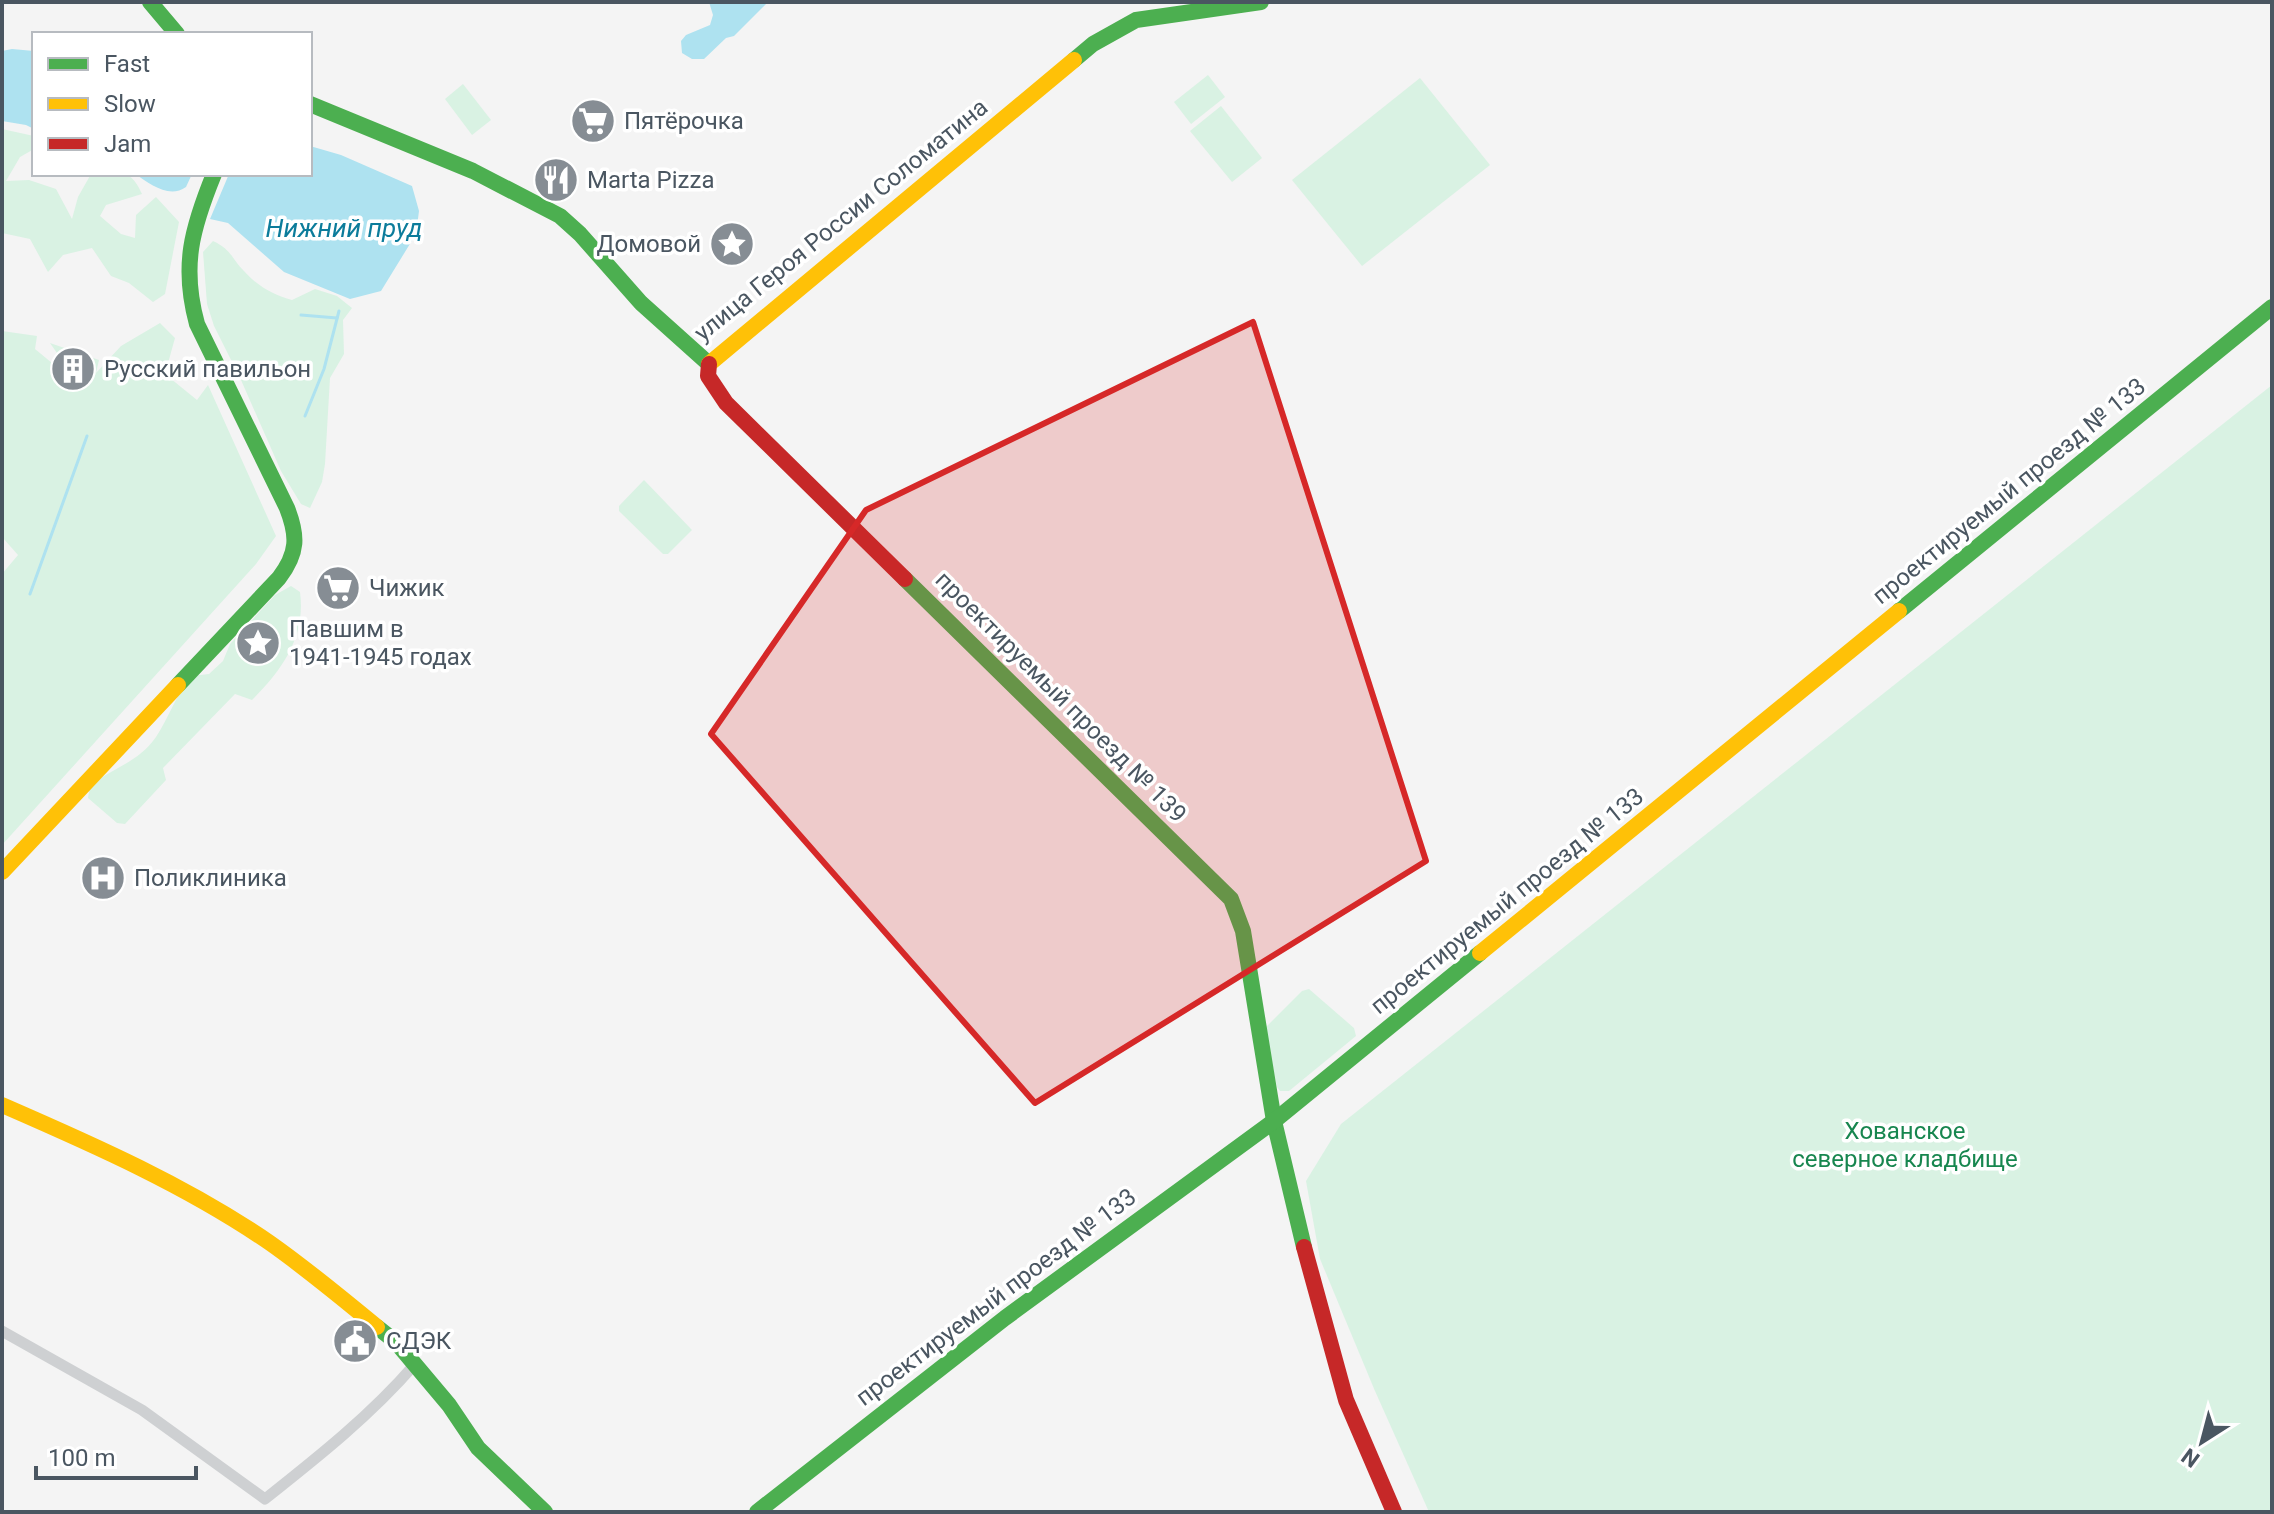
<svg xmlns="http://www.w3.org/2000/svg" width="2274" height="1514" font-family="Roboto,sans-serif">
	<rect width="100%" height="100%" fill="#f4f4f4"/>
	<!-- green -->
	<g fill="#d9f2e3">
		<path d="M1208,75l17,22 -34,27 -17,-22z"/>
		<path d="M1420,78l70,87 -128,101 -70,-86z"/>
		<path d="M463,84l28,36 -19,15 -27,-36z"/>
		<path d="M1221,106l41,52 -30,24 -42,-51z"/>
		<path d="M2,129l32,7v13l-14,8 -14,24 23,-1 27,9 16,30 6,-22 13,-23c27,0 39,-8 51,20l-36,11 -6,11 21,18 14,4 1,-23 20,-18 23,25 -14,72 -12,8 -24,-19 -18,-7 -19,-28 -29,7 -15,17 -18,-33 -28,-6z"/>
		<path d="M213,241c19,9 18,17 31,30 13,15 30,24 48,29l23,-11 22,7 15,12 -9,12 1,34 -14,24 -5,86 -3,18 -12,26 -9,-4 -20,-33 -40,-91 -27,-54 -7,-22 -4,-52z"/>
		<path d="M160,323l15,15 -10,36 32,26 11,-15 68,151 -20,28 -254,281v-271l16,-19 -16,-18v-206l35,5 -2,13 34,28 4,-1 -23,-33 49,17 -3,13 25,-27z"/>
		<path d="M2272,385v1127h-843l-54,-121 -55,-132 -14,-78 35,-57z"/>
		<path d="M644,480l48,50 -24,24h-5l-44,-43v-5z"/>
		<path d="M291,586l9,6c6,45 -18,78 -48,108l-17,-6 -72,74 3,12 -41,44 -8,-1 -29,-25 2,-12c23,-19 48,-23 66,-49 13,-20 20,-42 35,-61l18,-2 14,-13 7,-17 45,-49z"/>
		<path d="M1309,989l45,39 2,8 -67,55h-9l-3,-4 -12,-59 37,-37z"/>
	</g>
	<!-- water -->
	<g fill="#aee2f0">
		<path d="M709,2h59l-34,34 -8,2 -22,21h-12l-10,-6 -1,-12 5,-6 24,-10 3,-10z"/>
		<path d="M12,49l22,2v78l-8,-4 -24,-4v-70z"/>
		<path d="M310,146l31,9 71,31 7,25 -3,23 -35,57 -31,8 -66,-27 -56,-49 -18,-4 19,-45h81z"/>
		<path d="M135,174h57l-6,13c-17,12 -36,-3 -51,-13z"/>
	</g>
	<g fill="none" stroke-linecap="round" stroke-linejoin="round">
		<!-- stream -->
		<g stroke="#aee2f0" stroke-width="3">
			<path d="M301,315l36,3"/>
			<path d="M305,416l19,-47 15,-58"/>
			<path d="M30,594l57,-158"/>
		</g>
		<!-- street -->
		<path stroke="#ced0d2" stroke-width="11" d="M2,1331l140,79 123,89c53,-42 106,-84 150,-135"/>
		<!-- fast -->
		<g stroke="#4caf50" stroke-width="16">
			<path d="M150,2l27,32"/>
			<path d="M1074,60l19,-16 43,-24 125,-18"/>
			<path d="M310,104l163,67 87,45 20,18 61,69 68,61"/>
			<path d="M905,579l326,320 12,32 31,190 30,126"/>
			<path d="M1899,611l373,-304"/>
			<path d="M178,685l101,-107c19,-25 19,-42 8,-70l-90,-184c-16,-58 -5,-96 17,-150"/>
			<path d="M377,1327l19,15 53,63 29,43 67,64"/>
			<path d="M757,1512l248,-194 269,-197 206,-168"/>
		</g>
		<!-- slow -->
		<g stroke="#ffc107" stroke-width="16">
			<path d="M709,364l365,-304"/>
			<path d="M2,872l176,-187"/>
			<path d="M1480,953l419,-342"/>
			<path d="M2,1105c92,40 185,81 268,138 37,26 72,55 107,84"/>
		</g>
		<!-- jam -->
		<g stroke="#c62828" stroke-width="16">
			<path d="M709,364l-1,12 18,27 179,176"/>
			<path d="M1304,1247l42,153 48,112"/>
		</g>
	</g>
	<!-- marked area -->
	<path fill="#d62828" fill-opacity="0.2" stroke="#d62828" stroke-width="6" stroke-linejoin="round" d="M1253,322l173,539 -391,242 -324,-369 155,-224z"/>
	<!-- icons -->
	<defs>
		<g id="supermarket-disc" transform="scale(2.3)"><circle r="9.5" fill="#868d94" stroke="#fff"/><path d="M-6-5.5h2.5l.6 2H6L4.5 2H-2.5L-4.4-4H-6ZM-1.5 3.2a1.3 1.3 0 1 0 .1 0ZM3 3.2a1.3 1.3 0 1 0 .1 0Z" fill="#fff"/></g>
		<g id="restaurant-disc" transform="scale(2.3)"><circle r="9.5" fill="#868d94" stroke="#fff"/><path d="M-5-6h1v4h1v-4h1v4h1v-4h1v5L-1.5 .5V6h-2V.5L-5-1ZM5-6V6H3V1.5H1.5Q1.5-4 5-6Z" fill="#fff"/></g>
		<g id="sight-disc" transform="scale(2.3)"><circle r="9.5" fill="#868d94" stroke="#fff"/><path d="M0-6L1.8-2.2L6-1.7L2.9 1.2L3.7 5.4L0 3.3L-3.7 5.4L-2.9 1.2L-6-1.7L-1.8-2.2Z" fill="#fff"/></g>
		<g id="building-disc" transform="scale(2.3)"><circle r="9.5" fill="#868d94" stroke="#fff"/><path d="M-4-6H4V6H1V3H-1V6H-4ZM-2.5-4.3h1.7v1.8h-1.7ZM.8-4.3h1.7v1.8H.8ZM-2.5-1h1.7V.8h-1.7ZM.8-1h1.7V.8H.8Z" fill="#fff"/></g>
		<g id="hospital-disc" transform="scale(2.3)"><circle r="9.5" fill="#868d94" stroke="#fff"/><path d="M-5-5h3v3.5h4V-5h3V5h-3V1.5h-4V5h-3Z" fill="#fff"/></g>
		<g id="civic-disc" transform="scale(2.3)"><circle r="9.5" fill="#868d94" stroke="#fff"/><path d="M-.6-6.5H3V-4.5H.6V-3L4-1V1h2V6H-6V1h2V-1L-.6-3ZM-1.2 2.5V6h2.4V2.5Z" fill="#fff"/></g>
	</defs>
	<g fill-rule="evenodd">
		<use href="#supermarket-disc" x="593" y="121"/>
		<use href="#restaurant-disc" x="556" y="180"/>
		<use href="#sight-disc" x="732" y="244"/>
		<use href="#building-disc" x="73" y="369"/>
		<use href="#supermarket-disc" x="338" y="588"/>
		<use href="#sight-disc" x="258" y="643"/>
		<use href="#hospital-disc" x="103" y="878"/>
		<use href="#civic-disc" x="355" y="1341"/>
	</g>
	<g text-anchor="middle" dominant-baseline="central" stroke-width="7" stroke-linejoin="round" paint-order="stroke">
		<!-- poi labels -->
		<g font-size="24" fill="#4a5661" stroke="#fff" text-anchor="start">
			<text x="624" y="121">Пятёрочка</text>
			<text x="587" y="180">Marta Pizza</text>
			<text x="701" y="244" text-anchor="end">Домовой</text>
			<text x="104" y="369">Русский павильон</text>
			<text x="369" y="588">Чижик</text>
			<text x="289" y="629">Павшим в<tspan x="289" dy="28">1941-1945 годах</tspan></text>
			<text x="134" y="878">Поликлиника</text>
			<text x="386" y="1341">СДЭК</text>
		</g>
		<!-- street labels -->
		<g font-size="24" fill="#4a5661" stroke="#fff">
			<text transform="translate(841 220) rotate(-39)">улица Героя России Соломатина</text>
			<text transform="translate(2009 491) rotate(-39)">проектируемый проезд № 133</text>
			<text transform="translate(1061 697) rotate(45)">проектируемый проезд № 139</text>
			<text transform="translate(1507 901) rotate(-39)">проектируемый проезд № 133</text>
			<text transform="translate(996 1297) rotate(-37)">проектируемый проезд № 133</text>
		</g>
		<!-- park labels -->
		<g font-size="24" fill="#17864f" stroke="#fff">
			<text x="1905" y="1131">Хованское<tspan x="1905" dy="28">северное кладбище</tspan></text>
		</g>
		<!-- water labels -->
		<g font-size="26" font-style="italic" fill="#0c7c9b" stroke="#fff">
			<text x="344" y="228">Нижний пруд</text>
		</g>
	</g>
	<!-- border -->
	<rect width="2274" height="1514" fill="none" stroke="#4a5661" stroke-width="8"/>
	<!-- legend -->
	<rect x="32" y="32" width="280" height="144" fill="#ffffff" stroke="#b7bbc0" stroke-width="2"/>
	<rect x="48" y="58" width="40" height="12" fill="#4caf50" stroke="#b7bbc0" stroke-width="2"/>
	<text x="104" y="72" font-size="24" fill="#4a5661">Fast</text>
	<rect x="48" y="98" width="40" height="12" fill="#ffc107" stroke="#b7bbc0" stroke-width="2"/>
	<text x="104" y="112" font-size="24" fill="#4a5661">Slow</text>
	<rect x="48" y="138" width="40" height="12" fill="#c62828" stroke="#b7bbc0" stroke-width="2"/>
	<text x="104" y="152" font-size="24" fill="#4a5661">Jam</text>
	<!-- north arrow -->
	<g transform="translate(2202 1442) rotate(216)" stroke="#ffffff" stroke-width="6" paint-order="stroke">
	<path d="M0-6L14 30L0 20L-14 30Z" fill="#4a5661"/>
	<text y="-12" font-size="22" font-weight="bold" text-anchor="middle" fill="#4a5661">N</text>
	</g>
	<!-- scale -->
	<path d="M36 1466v12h160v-12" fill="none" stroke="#4a5661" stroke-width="4"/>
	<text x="48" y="1466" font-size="24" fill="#4a5661" stroke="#ffffff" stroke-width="6" paint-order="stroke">100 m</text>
</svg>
